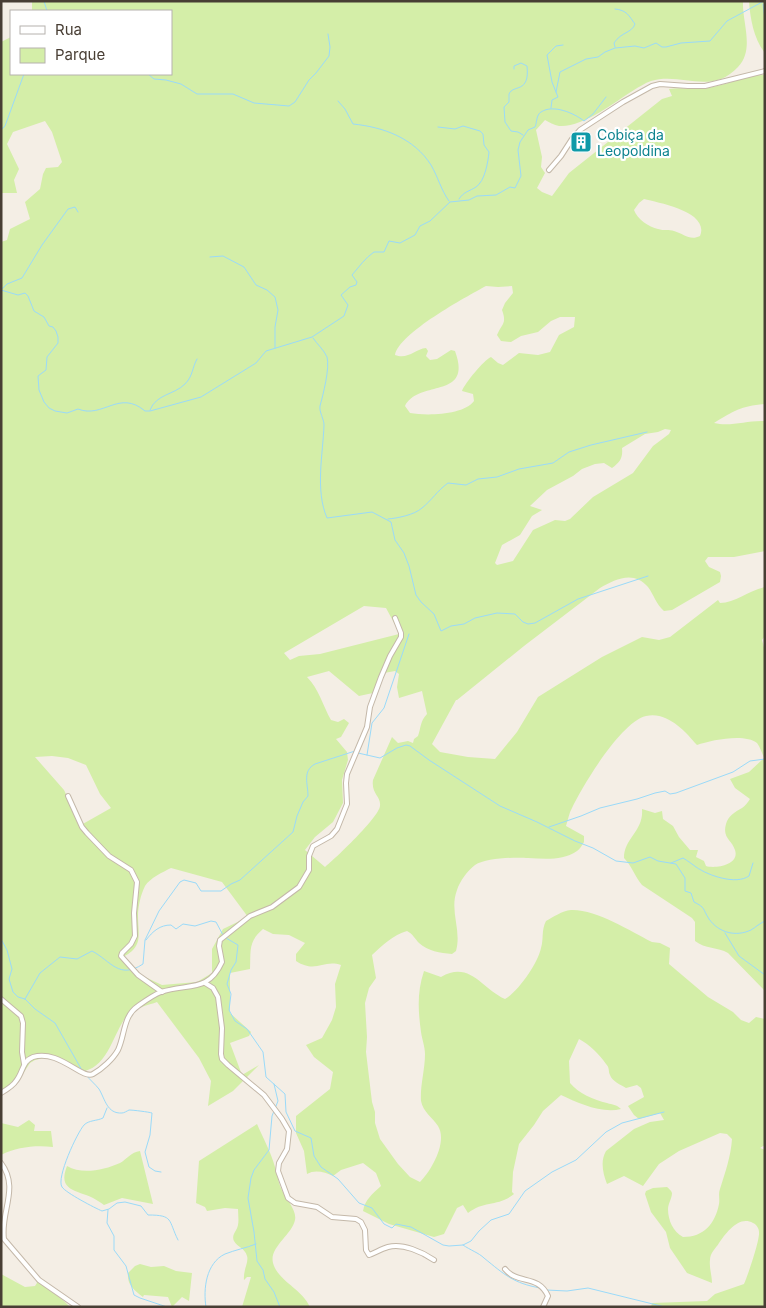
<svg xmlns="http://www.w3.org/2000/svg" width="766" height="1308" font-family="Inter,sans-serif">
	<rect width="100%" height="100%" fill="#f4eee5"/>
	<!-- green -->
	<g fill="#d4eea8" fill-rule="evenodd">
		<path d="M32,1h711c-1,22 12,48 -5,66 -27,29 -56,5 -87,14 -6,2 -12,6 -17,9 -19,12 -52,38 -75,36 -5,-1 -10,-4 -14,-6l-9,10 6,27 -1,10 4,6 -8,15 5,4 10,4 17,-23 93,-74 10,-3 -3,-7c12,-2 23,1 35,-1 21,-1 40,-14 61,-13v329c-24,2 -31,7 -51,19 17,4 33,-3 51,-2v130l-31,6h-26l-3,4 4,6 11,5 1,4 -1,6 -48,28 -8,1c-8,-7 -10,-16 -16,-24 -14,-17 -33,-8 -48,1l-76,58 -67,54h-1l-24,44 8,8 28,5 27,2 22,-27 21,-35 64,-40 40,-20 17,3 11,-3 48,-37 2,3c15,0 29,-13 45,-16v49l-3,4 3,11v340l-37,-38c-10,-6 -23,-4 -33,-12v-19l-3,-4 -50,-33c-7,-8 -10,-19 -18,-27 0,-20 20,-27 18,-49l13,4 7,-2 1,8 10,7 6,11 11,13h8l-2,7 8,4 2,5c9,3 34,-1 29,-16 -3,-10 -13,-12 -9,-26 2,-8 9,-12 16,-16 3,-2 6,-6 8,-9l-15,-11 -5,-9 19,-7 15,-14c-2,-5 -4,-11 -7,-15 -12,-10 -46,-3 -60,2 -12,-14 -30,-34 -51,-29 -25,6 -63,69 -74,92 -3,5 -4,12 -6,18l18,10v6c-2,3 -4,7 -7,9 -15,10 -32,8 -49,7 -12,-1 -42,0 -53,7 -8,6 -15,16 -18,25 -8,21 5,40 -1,61l-4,3c-12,-1 -24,-3 -33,-11 -4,-4 -6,-9 -12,-12 -14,4 -24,14 -35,24l4,23 -7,10 -4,15 2,34 -1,15 6,50 3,10v11l5,16 18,25 12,13 10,5c11,-11 28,-40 18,-56 -6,-9 -15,-14 -17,-25 -1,-16 4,-31 4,-47 0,-7 -3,-15 -4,-22 -3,-22 -4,-40 3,-61l17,6c29,-17 41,12 64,22 13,-7 33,-36 36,-51 3,-10 0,-17 5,-27 7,-4 16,-10 25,-11 25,-1 59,21 81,32l8,1 10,5 -1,16 39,33 25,15 8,8 8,3 7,-6 9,2v126l-5,3 5,2v157h-114l1,-4 55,-2 8,-7 29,-10c4,-9 16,-44 15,-52 0,-4 -3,-8 -6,-9 -14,-8 -27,10 -34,20 -3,5 -9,10 -9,17 -1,8 2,15 2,23l-25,-10 -17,-25 -4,-16 -15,-20 -6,-18 1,-3 7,-3 14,-1c2,2 4,3 5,6 0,5 -4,11 -4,16 0,11 5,23 15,28 21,0 32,-13 36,-33 1,-5 -1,-10 1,-15 5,-16 11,-33 12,-50l-5,-5 -7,-1 -41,18 -20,13 -16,22 -19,-10 -17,8c-4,-10 -7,-23 -1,-33l28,-22 16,-7 14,-2 -4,-7 -21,6 -5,-4 -6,-9 16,-9 -3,-9 -4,-3 -11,3c-5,-3 -14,-7 -16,-13 -2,-4 0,-7 -4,-11 -6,-9 -17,-20 -27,-25l-10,22 1,22c8,10 24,17 37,20 6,2 9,1 14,6 -19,5 -43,-6 -60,-14l-18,16 -9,14 -15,19 -6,28 -1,20 2,2c-16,13 -30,6 -46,19l-5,-8 -6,3 -13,26 -10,3 -45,-13 -26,-13c2,-11 9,-17 18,-25l-5,-13 -13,-10 -22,7 -8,6c-8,-4 -18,-7 -26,-2l-3,-23 -8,-18v-17l34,-27 3,-17 -19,-15 -8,-12 16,-7 10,-18 4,-13 -1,-23 6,-19c-18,-6 -25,9 -45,-4v-7l9,-11 -16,-8 -16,-1 -10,-5c-15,13 -12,21 -13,40l-20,4v40l21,19 -2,4 -19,7 12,32 17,-10 -26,26 -25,15 3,-25 -12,-23 -42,-56c-8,3 -23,6 -29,12 -14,17 -19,51 -43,57l-23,-12 -2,2 -16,-3 -9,2 -5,3 -13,20 -16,13v-854l6,-2 3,-11 20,-10 -5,-17 15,-13 3,-15 3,-6 12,-1 4,-5 -10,-30 -7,-11 -32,11 -6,12 12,25 -5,11 3,13h-16v-151l10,-5v37h160v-63h-139zM644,199c16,4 66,13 56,37 -10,5 -16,-2 -26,-5 -5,-2 -10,0 -16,-2 -9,-2 -21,-10 -24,-19l5,-7zM486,286l12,1 14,-1 1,7 -8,10 -3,7c5,14 0,13 -5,25l4,6 10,1 10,-6 17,-4 13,-11 9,-4h15l-1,10 -15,8 -9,17 -12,3 -19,-2 -16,12 -5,-2 -7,-6c-7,3 -26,26 -29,34l11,3 1,7c-10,14 -47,15 -64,12l-5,-7c14,-27 68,-6 50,-55l-4,-1 -14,9 -7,1 -4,-4 2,-5 -2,-3c-11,1 -18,12 -31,7 4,-22 71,-58 91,-69zM665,429l6,1 -2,4 -16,12 -20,27 -40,24 -23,22 -5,2 -10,-1 -22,10 -20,31 -16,4 -2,-2 7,-18 18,-10 12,-19 10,-6 -12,-4 17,-16 26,-14 9,-7 13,-5 9,-1 8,5c8,-6 11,-10 10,-20l23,-14 13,-2zM364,606l22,2 13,24v2l-79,20 -21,2 -9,4 -6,-7zM329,671l30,25 14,-3 11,-20 11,-2 4,3 -2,13 2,11 23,-7 5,23c-7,7 -6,14 -9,22l-4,3 -1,4 -5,-2 -10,2 -6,-6 -19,43c-2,14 8,16 7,26 -1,11 -45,53 -55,61l-20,-17 10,-13 18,-15 10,-19 -1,-23 6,-20 -1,-8 -11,-13 5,-2 8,-14 -5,-4 -6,3 -7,-2c-8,-14 -12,-31 -24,-43zM52,756l16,2 18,7 14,29 11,14 -30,17 -17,-35 -29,-33zM171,868l51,14 26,35 -25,12 -11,20v24l-15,9 -35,3 -17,-8 -15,-9 -9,-10c23,-11 17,-22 17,-42 0,-10 3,-22 7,-30 5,-8 18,-14 26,-18z"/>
		<path d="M749,1h16v52c-11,-13 -15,-35 -16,-52z"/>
		<path d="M29,1120l6,5 -1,6h17l2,16c-18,-2 -36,0 -52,8v-32l17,4z"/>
		<path d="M257,1124c6,14 14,28 18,43 3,9 3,17 8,25 4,8 14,19 12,28 -3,15 -26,27 -22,43 5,18 29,26 37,44h-68l9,-30h-4l-3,3c-1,-10 5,-18 3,-24 -2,-8 -10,-9 -13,-15 -3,-6 3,-10 4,-16 1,-5 0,-11 0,-16l-13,-1 -18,3 -2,-4 -9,-4 3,-42z"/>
		<path d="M140,1151l13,53 -31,-6 -18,7c-3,-2 -7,-5 -11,-7 -16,-8 -36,-7 -26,-32 15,9 37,4 53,-3 7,-4 11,-11 20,-12z"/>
		<path d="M140,1264l11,3 13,-1 12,5 16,2 -3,28 -7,-4 -10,10 -4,-10 -24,-2 -1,2c-9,-7 -16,-12 -15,-24l7,-7z"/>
		<path d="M1,1274l24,13 10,-1 2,-3 -1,-4 28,22 6,6h-69z"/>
	</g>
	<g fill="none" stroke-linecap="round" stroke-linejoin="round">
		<!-- stream -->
		<g stroke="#9adaf9" stroke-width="1">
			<path d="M44,1l3,10"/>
			<path d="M763,4l2,15"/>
			<path d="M615,47l-1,-4c7,-11 18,-10 21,-19 -6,-8 -8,-14 -20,-15"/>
			<path d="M514,69v-3l7,-3 6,3c3,28 -14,18 -18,28 0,3 0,6 0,8l-5,5 1,15 6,9 7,1 5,3"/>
			<path d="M148,74l6,5 12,1 15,4 16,10h36l21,9 35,3 6,-4 14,-22 7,-7 13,-17 1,-9 -2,-13"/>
			<path d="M556,92l4,-20 26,-13 12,-2 7,-5 10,-4 20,-2 9,2 12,-5 6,4h4l15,-4 29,-2 17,-20 37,-20"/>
			<path d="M338,101l7,8 8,15c30,3 61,14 78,41 7,12 10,25 18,36"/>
			<path d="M551,108l1,-8 6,-3 -6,-15 -5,-27 9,-9 7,-1"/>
			<path d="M438,127l17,2 8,-3 17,5 3,3 1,11 5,7c-1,10 -4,29 -13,35 -6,4 -13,5 -17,12"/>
			<path d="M1,130l4,-4 19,-52"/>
			<path d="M210,257l13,-1 21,11 12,18 11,5 8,7 3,13 -3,17v21"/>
			<path d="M1,290l17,5 7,-2 3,3 6,15 10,6 5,9 4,1 3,4 2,6v6l-11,14 -1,13 -8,6 1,14 5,12 5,6 6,3 12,2 11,-4c25,10 41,-20 67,2h5l51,-14 55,-34 10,-12 46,-14 32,-21 4,-11 -7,-10 9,-8 6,-2 1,-3 -5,-7c7,-8 13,-17 22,-23h10l5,-11 11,2 15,-8 5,-9 10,-5 20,-19 19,-2 8,-4 19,-1 14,-8 5,1 6,-12 -3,-26 2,-8 8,-12 7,-3c2,-4 1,-12 6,-15 12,-8 33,1 43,9l9,-7 13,-17"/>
			<path d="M1,290l6,-6 15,-6 20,-33 26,-36 7,-2 3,5"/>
			<path d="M313,338c4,6 11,12 14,19 3,11 -4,38 -7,49 -1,6 4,13 4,19 -1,29 -9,65 3,93l45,-6 19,10 4,18 9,13 5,13 7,29 5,7 13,12 7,17 10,-5 13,-2 11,-6 22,-5 18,1 8,8 5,2 7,-1 43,-24 70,-23"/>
			<path d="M150,410c6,-16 24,-15 35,-26 8,-8 7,-16 12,-25"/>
			<path d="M388,519c10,-1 26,-4 34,-11 10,-8 15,-17 26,-25l18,2 12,-6 19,-2 22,-8 34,-6 16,-11 22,-7 56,-13"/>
			<path d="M358,753l22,5 17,-10 9,-3 4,1 19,14 71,46 37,16 38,19 18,7 23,13 17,2 17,-6 8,4 18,3 9,14v13l6,2 3,9c12,6 8,6 15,17 10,14 27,18 42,11 5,-3 9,-7 14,-9"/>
			<path d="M367,755l5,-32 12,-15 25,-74"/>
			<path d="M549,827l32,-11 19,-8 37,-9 18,-6 10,-2 5,3 6,-1 57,-21 17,-11 15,-2"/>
			<path d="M671,863l12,-5c5,3 9,6 13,9 13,9 40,18 53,9l4,-13"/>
			<path d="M725,933l14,23 26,19"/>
			<path d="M226,938l12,7 -2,17 -5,8 -4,14 4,10 -2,16 6,11 12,8 16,23 3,25 19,17 1,18 9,19 16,7 3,18 7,11 17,12 21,24 13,5 12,16 8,4 4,-4 15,3 32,18 6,1 14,-1 8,-4 8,-10 12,-11 18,-6 16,-23 27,-19 24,-12 30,-28 16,-9 42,-11"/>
			<path d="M1,939l6,11 5,19 -3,10 4,13 5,5 7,2 10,10 20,14 28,49"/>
			<path d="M146,940c7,-9 14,-15 25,-15l5,4 7,-5 12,2 16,-5 5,1 7,13"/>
			<path d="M25,999l15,-26 20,-16 17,2 15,-8c19,10 27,29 51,13l2,-24 14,-29 21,-29 4,-2 12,3 5,8h20l10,-7 9,-4 53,-48 4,-16 6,-14 5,-6c0,-12 -6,-25 7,-32l40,-13"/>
			<path d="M86,1075c4,5 9,9 13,14 6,10 8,25 23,24 2,0 5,-2 7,-3 4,0 20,2 23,3l-2,22 -5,17 4,15 6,4 6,1"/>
			<path d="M274,1084l4,17 -6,15 -3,34 -15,20 -3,8 -3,20 6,34 3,29 6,9 2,9 9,13 6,15"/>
			<path d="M107,1108l-4,10c-6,3 -14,2 -19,7 -7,8 -28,53 -22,62 4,6 33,21 40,24l7,-2 8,-6 8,-1 16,4 7,9c26,0 20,5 30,25"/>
			<path d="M108,1210l-1,13 7,13v14l12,16 8,29 6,3 27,9"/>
			<path d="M463,1245c7,5 16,8 21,13 21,17 29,25 56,30"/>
			<path d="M546,1290l21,1 21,-3 77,19"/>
			<path d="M206,1307c-3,-18 0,-44 19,-53 10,-4 21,-6 31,-10"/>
		</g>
		<!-- street casing -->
		<g stroke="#c4b8a9" stroke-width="6">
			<g id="street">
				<path d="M549,170l12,-14 11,-17 8,-9 43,-28 29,-16 8,-2 28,2h17l60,-15"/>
				<path d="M68,796l14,31 5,6 22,23 22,14 6,12 -3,31 1,23 -4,8 -9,9 -1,3 17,19 24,17"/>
				<path d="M205,983l8,5 5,9 4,31 -1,26 1,5 6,6 36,30 18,24 7,12 -2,18 -8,14 -1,8 10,27 7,5 22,4 15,10 24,2 5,3 4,8 1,20 3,5c6,-2 12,-6 19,-8 15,-4 34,5 46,13"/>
				<path d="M1,999l20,17 2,7 -1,29 2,12"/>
				<path d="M1,1093c5,-3 12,-7 15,-12 7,-8 6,-20 17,-24 26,-8 49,23 60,17 9,-5 20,-15 25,-24 7,-15 5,-34 20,-44 7,-5 15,-11 23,-14 27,-9 47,1 61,-30l-3,-16 1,-6 30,-24 22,-9 27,-20 10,-17v-14l4,-10 18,-10 6,-7 10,-25 -1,-21 1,-9 20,-47 3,-20 11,-30 9,-21 11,-19v-4l-6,-15"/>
				<path d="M1,1163c19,25 -1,49 3,76l35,41 39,27"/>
				<path d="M505,1269c13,16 33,5 43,27l-5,11"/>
			</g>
		</g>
		<!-- street -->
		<use href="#street" stroke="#fff" stroke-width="4"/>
	</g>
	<!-- icons -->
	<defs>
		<g id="building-square" transform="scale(1.125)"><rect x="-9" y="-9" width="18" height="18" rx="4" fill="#0f9aa8" stroke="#fff"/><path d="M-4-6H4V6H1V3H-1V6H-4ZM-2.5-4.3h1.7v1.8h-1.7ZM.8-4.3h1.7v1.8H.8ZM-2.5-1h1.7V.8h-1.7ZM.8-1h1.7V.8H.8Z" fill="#fff"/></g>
	</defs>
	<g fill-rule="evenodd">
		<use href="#building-square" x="581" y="142"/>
	</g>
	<g text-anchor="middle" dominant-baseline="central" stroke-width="4.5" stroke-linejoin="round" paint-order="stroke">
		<!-- culture labels -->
		<g font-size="14" fill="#0d838f" stroke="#fff" text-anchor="start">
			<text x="597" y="134">Cobiça da<tspan x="597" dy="16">Leopoldina</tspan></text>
		</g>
	</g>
	<!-- border -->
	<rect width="766" height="1308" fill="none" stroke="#483e34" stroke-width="5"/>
	<!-- legend -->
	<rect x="10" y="10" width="162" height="65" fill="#ffffff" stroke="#b6b2ae"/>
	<rect x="20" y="26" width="25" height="8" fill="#ffffff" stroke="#b6b2ae"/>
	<text x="55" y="35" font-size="15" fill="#483e34">Rua</text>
	<rect x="20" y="48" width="25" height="15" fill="#d4eea8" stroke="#b6b2ae"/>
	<text x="55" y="60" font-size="15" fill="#483e34">Parque</text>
</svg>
